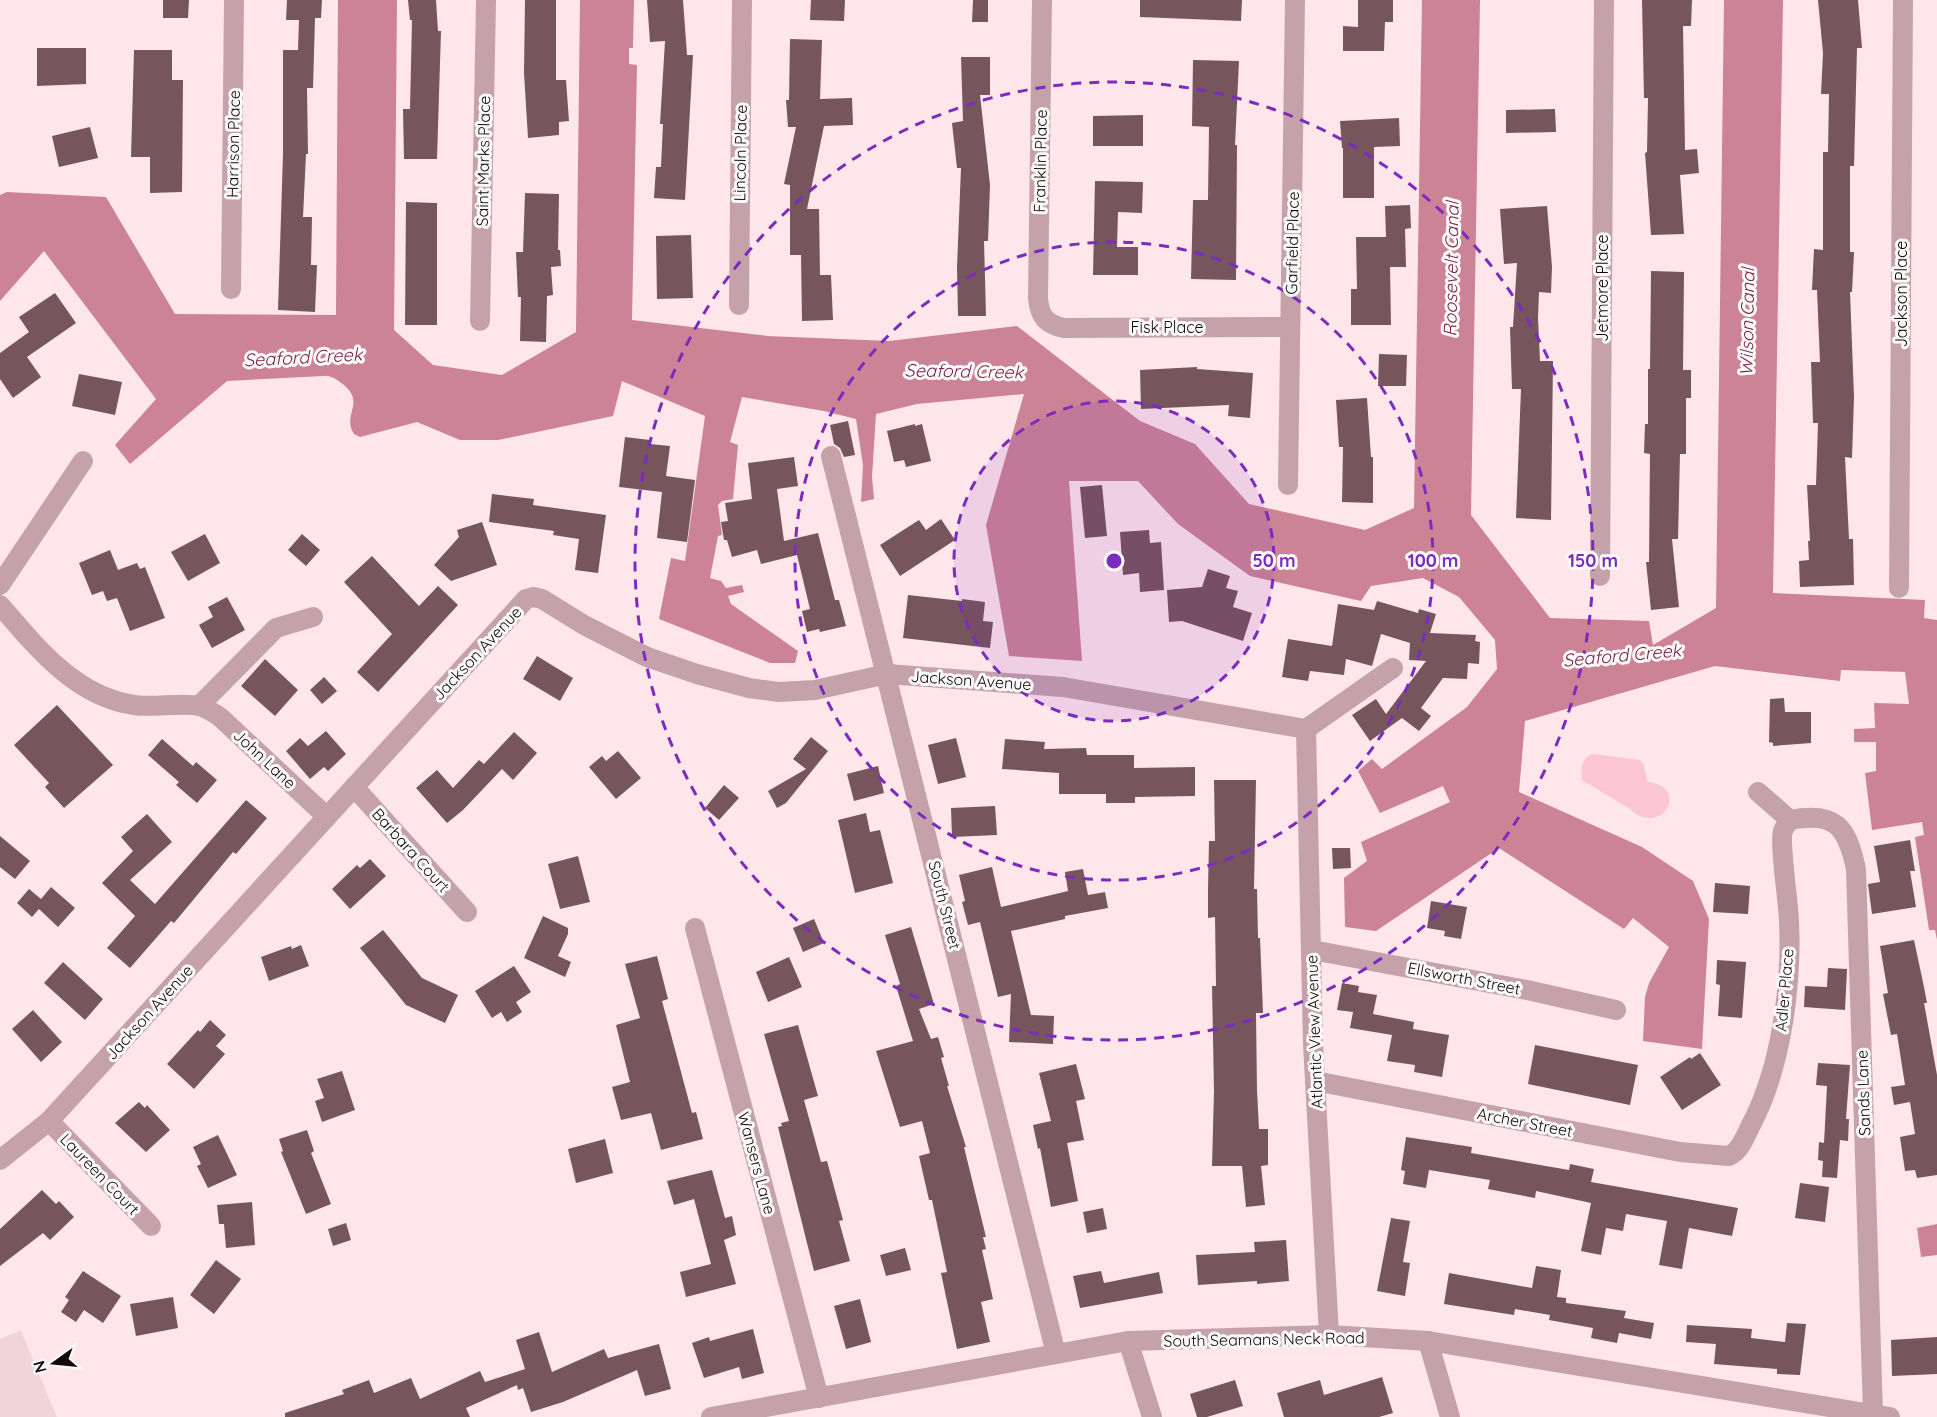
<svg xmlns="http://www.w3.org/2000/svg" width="1937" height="1417" font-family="Quicksand,sans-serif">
	<rect width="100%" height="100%" fill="#fee6eb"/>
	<!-- built -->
	<path fill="#f0d4d9" d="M21,1330v1l36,86h-57v-78z"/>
	<!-- green -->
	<path fill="#fbc5d1" d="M1592,754l48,6 4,5 3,16c5,2 10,2 14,5 22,12 -3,49 -31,23l-48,-29c-1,-12 -2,-19 10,-26z"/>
	<!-- water -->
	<g fill="#cc8395">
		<path d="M338,0h59l-3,330 39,35 69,10 74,-43 4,-332h54l-1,48h-4v16l8,1 -5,255 136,16 121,5 128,-15 123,95 55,23 54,60 116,26 49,-22 8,-508h58l-9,515 79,103 99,3 4,24 63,-37 8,-608h59l-10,593 152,7 -1,18 13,2v320l-2,-10h-6l-14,-93 9,-2 -2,-13 -50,8 -7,-57 11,-2v-29h-22v-13l21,-1 -1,-25 35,1 -4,-32 -64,-2 -1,11 -125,-15 -190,55 -6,71 123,55 51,34 16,38 -7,130 -59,-8 2,-44 4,-14 20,-36 -36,-29 -9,11 -125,-81 -123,83 -31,-4 -1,-49 23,-17 -6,-19 89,-40 -7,-16 -63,27 -22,-42 14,-12 10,10 85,-62 30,-38 -2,-29 -36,-43 -36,-19 -52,8 -10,15 -111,-25 -72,-52 -40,-43h-69l13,180 -73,-5 -23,-131 38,-131 -107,10 -41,10 -4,63 2,22 -13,3 2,-37 -7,-46 -32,-8 -82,-14 -12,45 8,3 -5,54 -11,2 -4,4 4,30 -4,1 -8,42 11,3 5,7 16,-3 2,7 -16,4 3,8 67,47 -3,12h-25l-111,-44 12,-61 14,3 20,-145 -83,-35 -9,35 -115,24h-38l-43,-18 -57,15 -6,-3c-14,-22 18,-33 -20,-56l-60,-21 -41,19 -103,88 -15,-19 41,-46 -112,-148 -44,50v-106l7,-3 99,5 69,117 161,1z"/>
		<path d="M1937,1224v31l-16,2 -4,-29z"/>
	</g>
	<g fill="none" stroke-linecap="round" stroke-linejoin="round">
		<!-- river -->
		<path stroke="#cc8395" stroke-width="39" d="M217,362l115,-6"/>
	</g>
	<!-- building -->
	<g fill="#76555c">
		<path d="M163,0h26l-1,18h-25z"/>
		<path d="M287,0h35l-1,18h-6l-2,70h-6l1,66h-2l-3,63h9l-1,48h6l-2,47 -37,-2 5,-156v-104h15l1,-30h-13z"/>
		<path d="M408,0h28l2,31h3l-4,128h-33l-1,-50h7l2,-89h-2z"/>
		<path d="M525,0h31v80h10l3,41 -10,1v13l-31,3 -4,-65z"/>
		<path d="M647,0h36l4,55h6l-8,145 -31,-2 2,-31h5l2,-43h-3l5,-83 -15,1z"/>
		<path d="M811,0h34l-1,21 -34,-1z"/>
		<path d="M973,0h15v22h-16z"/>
		<path d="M1140,0h102l-1,21 -101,-4z"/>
		<path d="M1358,0h35v22h-8l-1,29h-41v-25l15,1z"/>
		<path d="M1642,0h50l-1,26h-8l2,124 12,-1 2,24 -19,2 4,59 -33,1 -6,-82 2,-1 1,-54h-4z"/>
		<path d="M1818,0h40l4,48h-5l-3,118h-4v86h4l-2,40h-2l4,105 -2,61 -7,-1 4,82h4l1,46 -54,2 -1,-26 10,-1 -1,-19h2l-3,-56h9l2,-62h-5l-2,-61h9l-3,-72h-5l2,-41 9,1v-98h5l1,-58h-8l2,-41z"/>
		<path d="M790,39l32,1 -2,59 32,-1 1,27 -29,1 -17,83h12l1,66h11l2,45 -31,1 -1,-66h-11v-70l-6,-1 12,-57h-8l-2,-27h3z"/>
		<path d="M37,48h49v36l-49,2z"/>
		<path d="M134,50h38v30h11l-1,112 -32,1v-36h-19z"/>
		<path d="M961,57h29v38h-10l10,90 -2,56h-4l2,75h-28l-1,-49 4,-99h-4l-5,-45 11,-2z"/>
		<path d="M1193,60l46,1 -4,84h2l-1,135 -45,-1 2,-79h15l1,-73 -17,-1z"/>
		<path d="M1555,109l1,23 -50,1v-23z"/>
		<path d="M1143,115v31h-50v-30z"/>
		<path d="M1399,118l1,28 -26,1v51h-31v-50h-1l-2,-27z"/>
		<path d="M90,127l8,31 -39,9 -7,-31z"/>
		<path d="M1095,181l48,1 -1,31 -24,-1 -1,35h21v28h-45z"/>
		<path d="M525,193l34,1 -1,56h2l1,16 -10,1 2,28 -6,1 -1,46 -26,-1 1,-44h-3l-2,-45h7z"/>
		<path d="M406,202l31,1v122h-32z"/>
		<path d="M1410,205l1,23 -6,1 1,38h-16l1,58h-40v-36h6l-1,-52h30l-1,-31z"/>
		<path d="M1547,206l5,61 -1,26 -12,-1 -1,26 2,43h13l-2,159 -35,-2 5,-129h-9l-2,-62h3l4,-64 -13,1 -4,-55z"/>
		<path d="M691,235l2,63 -36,1 -1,-63z"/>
		<path d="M1651,271l33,1 -1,98h8v28h-5v56h-6l-2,85h-6l7,68 -28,3 -5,-48h3l1,-108 -6,-1 1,-29h3v-55h2z"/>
		<path d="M55,293l21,30 -49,34 14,20 -28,21 -13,-19v-26l29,-21 -10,-15z"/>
		<path d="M1379,354l28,1 -1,31h-28z"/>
		<path d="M1197,367v2l56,4 -3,45 -22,-2 1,-11 -88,4 -1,-39z"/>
		<path d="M79,374l43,8 -7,33 -43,-9z"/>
		<path d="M1367,398l4,59h2v46l-31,-1 1,-55h-4l-3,-47z"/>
		<path d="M848,421l7,34 -11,2 -4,-9 -6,-4 -4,-19z"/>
		<path d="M915,424v2l7,-2 9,37 -25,6 -2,-7 -10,2 -7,-31z"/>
		<path d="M625,437l25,3v4l20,2 -4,30 29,4 -8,62 -30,-4 5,-46 -43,-5z"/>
		<path d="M794,457l4,29 -21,3 7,52 34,-8 17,67h4l7,26 -26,6 -1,-3 -12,3 -5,-21 8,-2 -13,-54 -36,9 -4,-14 -25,7 -5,-17h-3l-3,-18 7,-1 -3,-18 27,-4 -4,-36z"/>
		<path d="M1102,485l5,51 -22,2 -5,-51z"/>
		<path d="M492,494l42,5 -1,6 73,10 -8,58 -23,-3 4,-31 -26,-4 1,-4 -65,-9z"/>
		<path d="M941,519l14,21 -55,36 -20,-31 39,-25 7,10z"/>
		<path d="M482,522l15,43 -46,16 -17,-16 25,-28 -2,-7z"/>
		<path d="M1149,530l1,13 11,-1 3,48 -24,2 -1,-19 -16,2 -3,-43z"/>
		<path d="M205,534l15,29 -32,18 -17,-29z"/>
		<path d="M302,534l18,16 -14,16 -18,-16z"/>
		<path d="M110,550l8,20 19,-7 3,6 5,-2 20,51 -35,13 -13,-33 -10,3 -4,-10 -11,4 -13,-32z"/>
		<path d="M372,556l47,50 19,-20 20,19 -80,87 -21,-20 35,-38 -48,-52z"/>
		<path d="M1208,569l22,7 -4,12 12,3 -5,16 19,6 -9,28 -61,-20 -13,1 -2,-32 35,-3z"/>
		<path d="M908,595l54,6v-2l23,3 -2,19 10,1 -3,26 -87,-10z"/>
		<path d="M227,597l18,33 -33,18 -13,-23 14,-8 -5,-10z"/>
		<path d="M1377,601l41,12 1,-4 17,5 -6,19 46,2 -1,6 5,1 -1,22 -11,-1 -1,16 -24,-1 -22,30 10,8 -12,15 -17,-13 -32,23 -18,-26 24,-16 10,15 40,-53 -17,-1 1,-17 -29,-9 -9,32 -26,-7 -2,16 -34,-4 -2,10 -26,-4 6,-38 44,7 6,-42 36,6z"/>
		<path d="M537,656l36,22 -13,23 -37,-22z"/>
		<path d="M265,659l33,31 -23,26 -34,-30z"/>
		<path d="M324,677l13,14 -15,13 -12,-14z"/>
		<path d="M1784,698l1,14h26v31l-38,3v-3l-4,-1 1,-43z"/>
		<path d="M57,705l56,60 -49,43 -19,-21 4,-4 -35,-38z"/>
		<path d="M326,731l20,23 -18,17 -4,-4 -14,12 -24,-28 14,-13 8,8z"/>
		<path d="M514,732l23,21 -24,27 -11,-11 -39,41 -16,13 -31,-35 21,-18 16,18 26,-28 5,4z"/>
		<path d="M811,737l17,14 -42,52 -9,5 -9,-17 38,-22 -13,-10z"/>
		<path d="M956,738l10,39 -28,7 -10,-39z"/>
		<path d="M162,739l31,27 3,-4 21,18 -20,23 -21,-18 3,-3 -31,-27z"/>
		<path d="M1005,739l40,3 -1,7 42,-1 1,7h47v13l61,-1v29l-60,1v6h-29v-9h-47v-21l-57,-4z"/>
		<path d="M618,751l23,27 -25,21 -27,-32 13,-11 4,5z"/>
		<path d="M878,766l6,27 -30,8 -7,-27z"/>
		<path d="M1214,780h42l-2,109h3l1,49h2l3,75h-7l1,78 2,38h9v36l-7,1 4,39 -19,2 -4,-41h-30l2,-75 -2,-105h4l-1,-69 -7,1v-29l1,-48h6z"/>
		<path d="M724,785l15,13 -20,22 -14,-12z"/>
		<path d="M246,800l21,18 -31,36 -3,-2 -59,71 -3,-2 -41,47 -23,-20 28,-32 -33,-33 31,-32 -12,-14 26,-23 25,28 -42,38 25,24z"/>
		<path d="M995,806l2,29 -45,2 -1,-29z"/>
		<path d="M866,813l4,19 10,-2 13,53 -38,10 -17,-73z"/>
		<path d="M0,836l30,25 -15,18 -15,-12z"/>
		<path d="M1910,840l5,31h-5l6,36 -44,7 -4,-30 12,-2 -6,-36z"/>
		<path d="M1332,848h18l1,20 -18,1z"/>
		<path d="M578,856l12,46 -30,7 -12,-45z"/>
		<path d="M370,859l16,17 -36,33 -18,-20 25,-24 3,3z"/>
		<path d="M992,867l9,40 67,-16 -3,-19 18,-3 5,26 17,-3 3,16 -43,8v3l-54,12 20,84 23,1 -1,28 -44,-2 2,-48 -13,3 -18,-75 -12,3 -6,-23 3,-1 -6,-26z"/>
		<path d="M1715,883l35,3 -2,28 -35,-2z"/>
		<path d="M51,887l24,21 -17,19 -19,-18 -7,8 -15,-14 12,-14 12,10z"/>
		<path d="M1431,901l36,6 -6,32 -17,-3 1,-5 -18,-3z"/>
		<path d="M543,916l25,12v6l-10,22 13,6 -6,15 -41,-19z"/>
		<path d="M814,919l10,24 -21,9 -10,-24z"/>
		<path d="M911,927l23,77 -15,5 12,30 7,-2 6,20 -3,1 8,28h-2l19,61h-2l22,90h-3l3,12 -4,1 11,49 -12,3 9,40 -33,7 -16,-76 6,-1 -15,-72h-3l-10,-44 11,-3 -8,-32 -22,6 -24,-76 37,-10 -17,-55 4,-2 -15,-49z"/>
		<path d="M383,930l39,48 36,17 -13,28 -39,-18 -46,-57z"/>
		<path d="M1914,940l10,47 3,16h-3l13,72v100l-20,3 -2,-8 -10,1 -5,-34 15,-3 -5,-32 -16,3 -3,-18 14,-2 -8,-51 -6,1 -8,-41 5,-1 -8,-47z"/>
		<path d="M301,945l8,21 -40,15 -8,-24 30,-11 1,3z"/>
		<path d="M657,956l11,43 -6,2 30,112 4,-1 7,27 -42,11 -10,-37 -30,7 -9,-33 18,-5 -14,-57 24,-7 -15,-54z"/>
		<path d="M789,957l13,30 -34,15 -12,-30z"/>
		<path d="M1717,960l29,2 -4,56 -24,-2 2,-31 -4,-1z"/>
		<path d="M63,962l40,37 -18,21 -41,-37z"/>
		<path d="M514,966l17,26 -15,10 6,10 -15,10 -6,-10 -9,6 -17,-27z"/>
		<path d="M1828,968l19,1 -2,41 -41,-3 1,-21 22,1z"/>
		<path d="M1342,983l17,3 -1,6 19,3 -4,19 41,8 -1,7 36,6 -7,42 -28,-5 1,-7 -28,-4 5,-26 -42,-7 3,-16 -16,-2z"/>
		<path d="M33,1010l29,32 -21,20 -29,-33z"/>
		<path d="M210,1020l16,15 -10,11 9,8 -31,35 -27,-25 31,-34 2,2z"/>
		<path d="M798,1025l20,71 -14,4 17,62 6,-1 16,59 -4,1 11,40 -36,10 -36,-144 4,-1 -1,-3 8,-2 -25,-87z"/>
		<path d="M1535,1045l103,20 -8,40 -102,-21z"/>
		<path d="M1700,1053l21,32 -39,25 -22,-33 30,-20 1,2z"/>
		<path d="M1818,1063l32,2 -4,54h3l-1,22 -8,-1 -3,38 -15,-1 1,-16 -5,-1 1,-18 5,1 3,-57 -11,-1z"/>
		<path d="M1076,1064l9,35 -9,2 8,39 -17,3 11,58 -27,6 -11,-59 -2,1 -5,-24 18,-4 -12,-48z"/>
		<path d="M342,1071l13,39 -33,12 -7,-21 9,-3 -7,-19z"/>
		<path d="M139,1102l6,6 2,-3 23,25 -24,22 -31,-29z"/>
		<path d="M307,1130l7,21 -3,2 20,51 -25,10 -25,-62 2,-1 -4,-12z"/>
		<path d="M218,1135l19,40 -29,13 -11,-22 4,-2 -8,-17z"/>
		<path d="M1406,1137l66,10 -1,6 98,17 1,-6 24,5 -3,13 147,26 -6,28 -43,-8 -7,41 -23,-4 8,-44 -41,-7 -3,17 -17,-3 -5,27 -20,-4 10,-48 -55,-12 -1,7 -47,-9 2,-9 -61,-10 -3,18 -23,-4 2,-13 -4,-1z"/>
		<path d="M605,1139l8,34 -37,10 -8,-34z"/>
		<path d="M712,1170l13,48 7,-2 4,19 -12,5 12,44 -50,13 -6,-25 31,-8 -17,-65 -20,6 -7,-24z"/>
		<path d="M1800,1183l29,4 -4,35 -30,-4z"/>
		<path d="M42,1190l14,14 3,-3 15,16 -24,23 -7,-7 -43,33v-37z"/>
		<path d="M252,1202l3,43 -29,3 -2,-24h-5l-2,-19z"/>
		<path d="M1103,1208l4,21 -20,4 -4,-21z"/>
		<path d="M1391,1218l19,3 -7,41 7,1 -5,33 -28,-5z"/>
		<path d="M346,1223l5,17 -18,6 -5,-17z"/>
		<path d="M1286,1240l3,41 -32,3v-3l-59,4 -2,-30 59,-3 -1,-10z"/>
		<path d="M905,1248l6,22 -25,6 -6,-21z"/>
		<path d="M216,1260l25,19 -27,35 -24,-19z"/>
		<path d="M1536,1266l25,4 -4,27 9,1v5l60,8 -2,7 30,5 -3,16 -32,-6 -2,10 -26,-5 2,-10 -44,-8 1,-5 -35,-6 -1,6 -70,-11 5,-31 83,15z"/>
		<path d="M83,1271l38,25 -18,27 -19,-13 -8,12 -15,-10 8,-12 -4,-3z"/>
		<path d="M1101,1271l3,12 55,-11 4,21 -83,15 -7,-32z"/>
		<path d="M173,1297l5,31 -42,8 -6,-32z"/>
		<path d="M860,1299l11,43 -25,7 -12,-43z"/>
		<path d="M1787,1323l19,1 -6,51 -23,-1v-5l-63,-5 2,-20 -30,-2 1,-17 65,4 -1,9 34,4z"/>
		<path d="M753,1329l11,44 -22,6 -3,-12 -35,11 -12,-35 17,-6 1,4z"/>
		<path d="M539,1332l13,40 52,-23 4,9 51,-14 12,45 -26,7 -8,-26 -74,32 -32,10 -8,-24 -5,2 -1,-5 -51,23 4,9h-185v-4l59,-19 -2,-4 27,-10 5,13 37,-15 9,21 60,-28 5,11 28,-9 12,-4 -9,-29z"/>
		<path d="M1937,1337v37l-45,2 -1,-36z"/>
		<path d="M1382,1377l11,36 -14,4h-95l-7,-24 43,-13 4,15z"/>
		<path d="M1235,1380l8,26 -36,11h-10l-7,-23z"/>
	</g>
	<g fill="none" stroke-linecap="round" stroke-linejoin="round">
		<!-- street -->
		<g stroke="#c5a2aa" stroke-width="20">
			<path d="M1042,0l-4,299c2,18 8,25 26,29l226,-1"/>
			<path d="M231,289l3,-289"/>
			<path d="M739,305l3,-305"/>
			<path d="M480,321l6,-321"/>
			<path d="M831,456l225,898"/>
			<path d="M1288,485l7,-485"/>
			<path d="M1600,576l4,-576"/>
			<path d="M0,585l83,-124"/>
			<path d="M1899,588l4,-588"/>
			<path d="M0,605c36,42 76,92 134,100 20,3 48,-3 65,1 7,2 15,7 21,11l107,100"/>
			<path d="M199,706l77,-78 37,-11"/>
			<path d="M1306,729l7,315 16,291"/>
			<path d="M354,787l113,125"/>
			<path d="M1758,792l32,28"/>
			<path d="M1790,820c46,-9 57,7 66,49l17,545"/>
			<path d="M695,928l124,470"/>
			<path d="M1312,950l215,40 89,20"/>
			<path d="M1315,1081l365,71 49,4c12,-5 17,-22 23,-33 29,-56 40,-138 37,-201 0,-16 -10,-80 -6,-91 1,-4 5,-8 7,-11"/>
			<path d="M49,1121l102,105"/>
			<path d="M0,1160l49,-39 477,-522 7,-2 9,2 42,26 63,32 50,17 52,14 30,4 36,-2 72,-16 176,13 243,42 87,-61"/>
			<path d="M1128,1341l24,76"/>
			<path d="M1428,1341l22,76"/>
			<path d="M711,1417l417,-76 201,-6 99,6 462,76"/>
		</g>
	</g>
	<!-- distance rings -->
	<circle cx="1114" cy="561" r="160" fill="#7b2cbf" fill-opacity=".12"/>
	<g fill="none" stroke="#7b2cbf" stroke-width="3" stroke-dasharray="10 8">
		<circle cx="1114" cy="561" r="160"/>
		<circle cx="1114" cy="561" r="319"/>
		<circle cx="1114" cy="561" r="479"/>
	</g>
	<g text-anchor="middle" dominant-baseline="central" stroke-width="6" stroke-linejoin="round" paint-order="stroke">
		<!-- street labels -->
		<g font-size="16" fill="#15080b" stroke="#fafafa">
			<text transform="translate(233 144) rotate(-89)">Harrison Place</text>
			<text transform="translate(740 153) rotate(-89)">Lincoln Place</text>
			<text transform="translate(483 161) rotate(-89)">Saint Marks Place</text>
			<text transform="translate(1040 161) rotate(-89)">Franklin Place</text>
			<text transform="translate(1292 243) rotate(-89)">Garfield Place</text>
			<text transform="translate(1602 288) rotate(-90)">Jetmore Place</text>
			<text transform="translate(1901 294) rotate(-90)">Jackson Place</text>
			<text x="1167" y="327">Fisk Place</text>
			<text transform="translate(477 653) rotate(-47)">Jackson Avenue</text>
			<text transform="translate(971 680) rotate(4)">Jackson Avenue</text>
			<text transform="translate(265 759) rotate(43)">John Lane</text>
			<text transform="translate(411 850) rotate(48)">Barbara Court</text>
			<text transform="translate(945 905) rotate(76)">South Street</text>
			<text transform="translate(1464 978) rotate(11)">Ellsworth Street</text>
			<text transform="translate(1784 990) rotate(-85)">Adler Place</text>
			<text transform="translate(149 1012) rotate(-48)">Jackson Avenue</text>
			<text transform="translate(1314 1032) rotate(-92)">Atlantic View Avenue</text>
			<text transform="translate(1863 1093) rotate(-92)">Sands Lane</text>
			<text transform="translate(1525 1122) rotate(11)">Archer Street</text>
			<text transform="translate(757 1163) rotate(75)">Wansers Lane</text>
			<text transform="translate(100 1174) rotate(46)">Laureen Court</text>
			<text transform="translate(1264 1339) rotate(-1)">South Seamans Neck Road</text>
		</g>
		<!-- water labels -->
		<g font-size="18" font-style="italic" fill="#7c2442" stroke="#fafafa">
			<text transform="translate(1451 269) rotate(-89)">Roosevelt Canal</text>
			<text transform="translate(1747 322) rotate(-89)">Wilson Canal</text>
			<text transform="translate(303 357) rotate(-3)">Seaford Creek</text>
			<text transform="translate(964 371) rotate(1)">Seaford Creek</text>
			<text transform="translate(1622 655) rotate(-5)">Seaford Creek</text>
		</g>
	</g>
	<circle cx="1114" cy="561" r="9" fill="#7b2cbf" stroke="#fafafa" stroke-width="3"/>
	<g font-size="18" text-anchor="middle" font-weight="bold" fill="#7b2cbf" stroke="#fafafa" stroke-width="6" stroke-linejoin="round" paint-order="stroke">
		<text x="1274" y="567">50 m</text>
		<text x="1433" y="567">100 m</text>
		<text x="1593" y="567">150 m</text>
	</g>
	<!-- north arrow -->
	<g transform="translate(54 1363) rotate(255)" stroke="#fafafa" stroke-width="4.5" paint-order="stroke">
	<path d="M0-4.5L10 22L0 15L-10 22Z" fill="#15080b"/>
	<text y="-9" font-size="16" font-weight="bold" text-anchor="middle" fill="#15080b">N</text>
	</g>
</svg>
